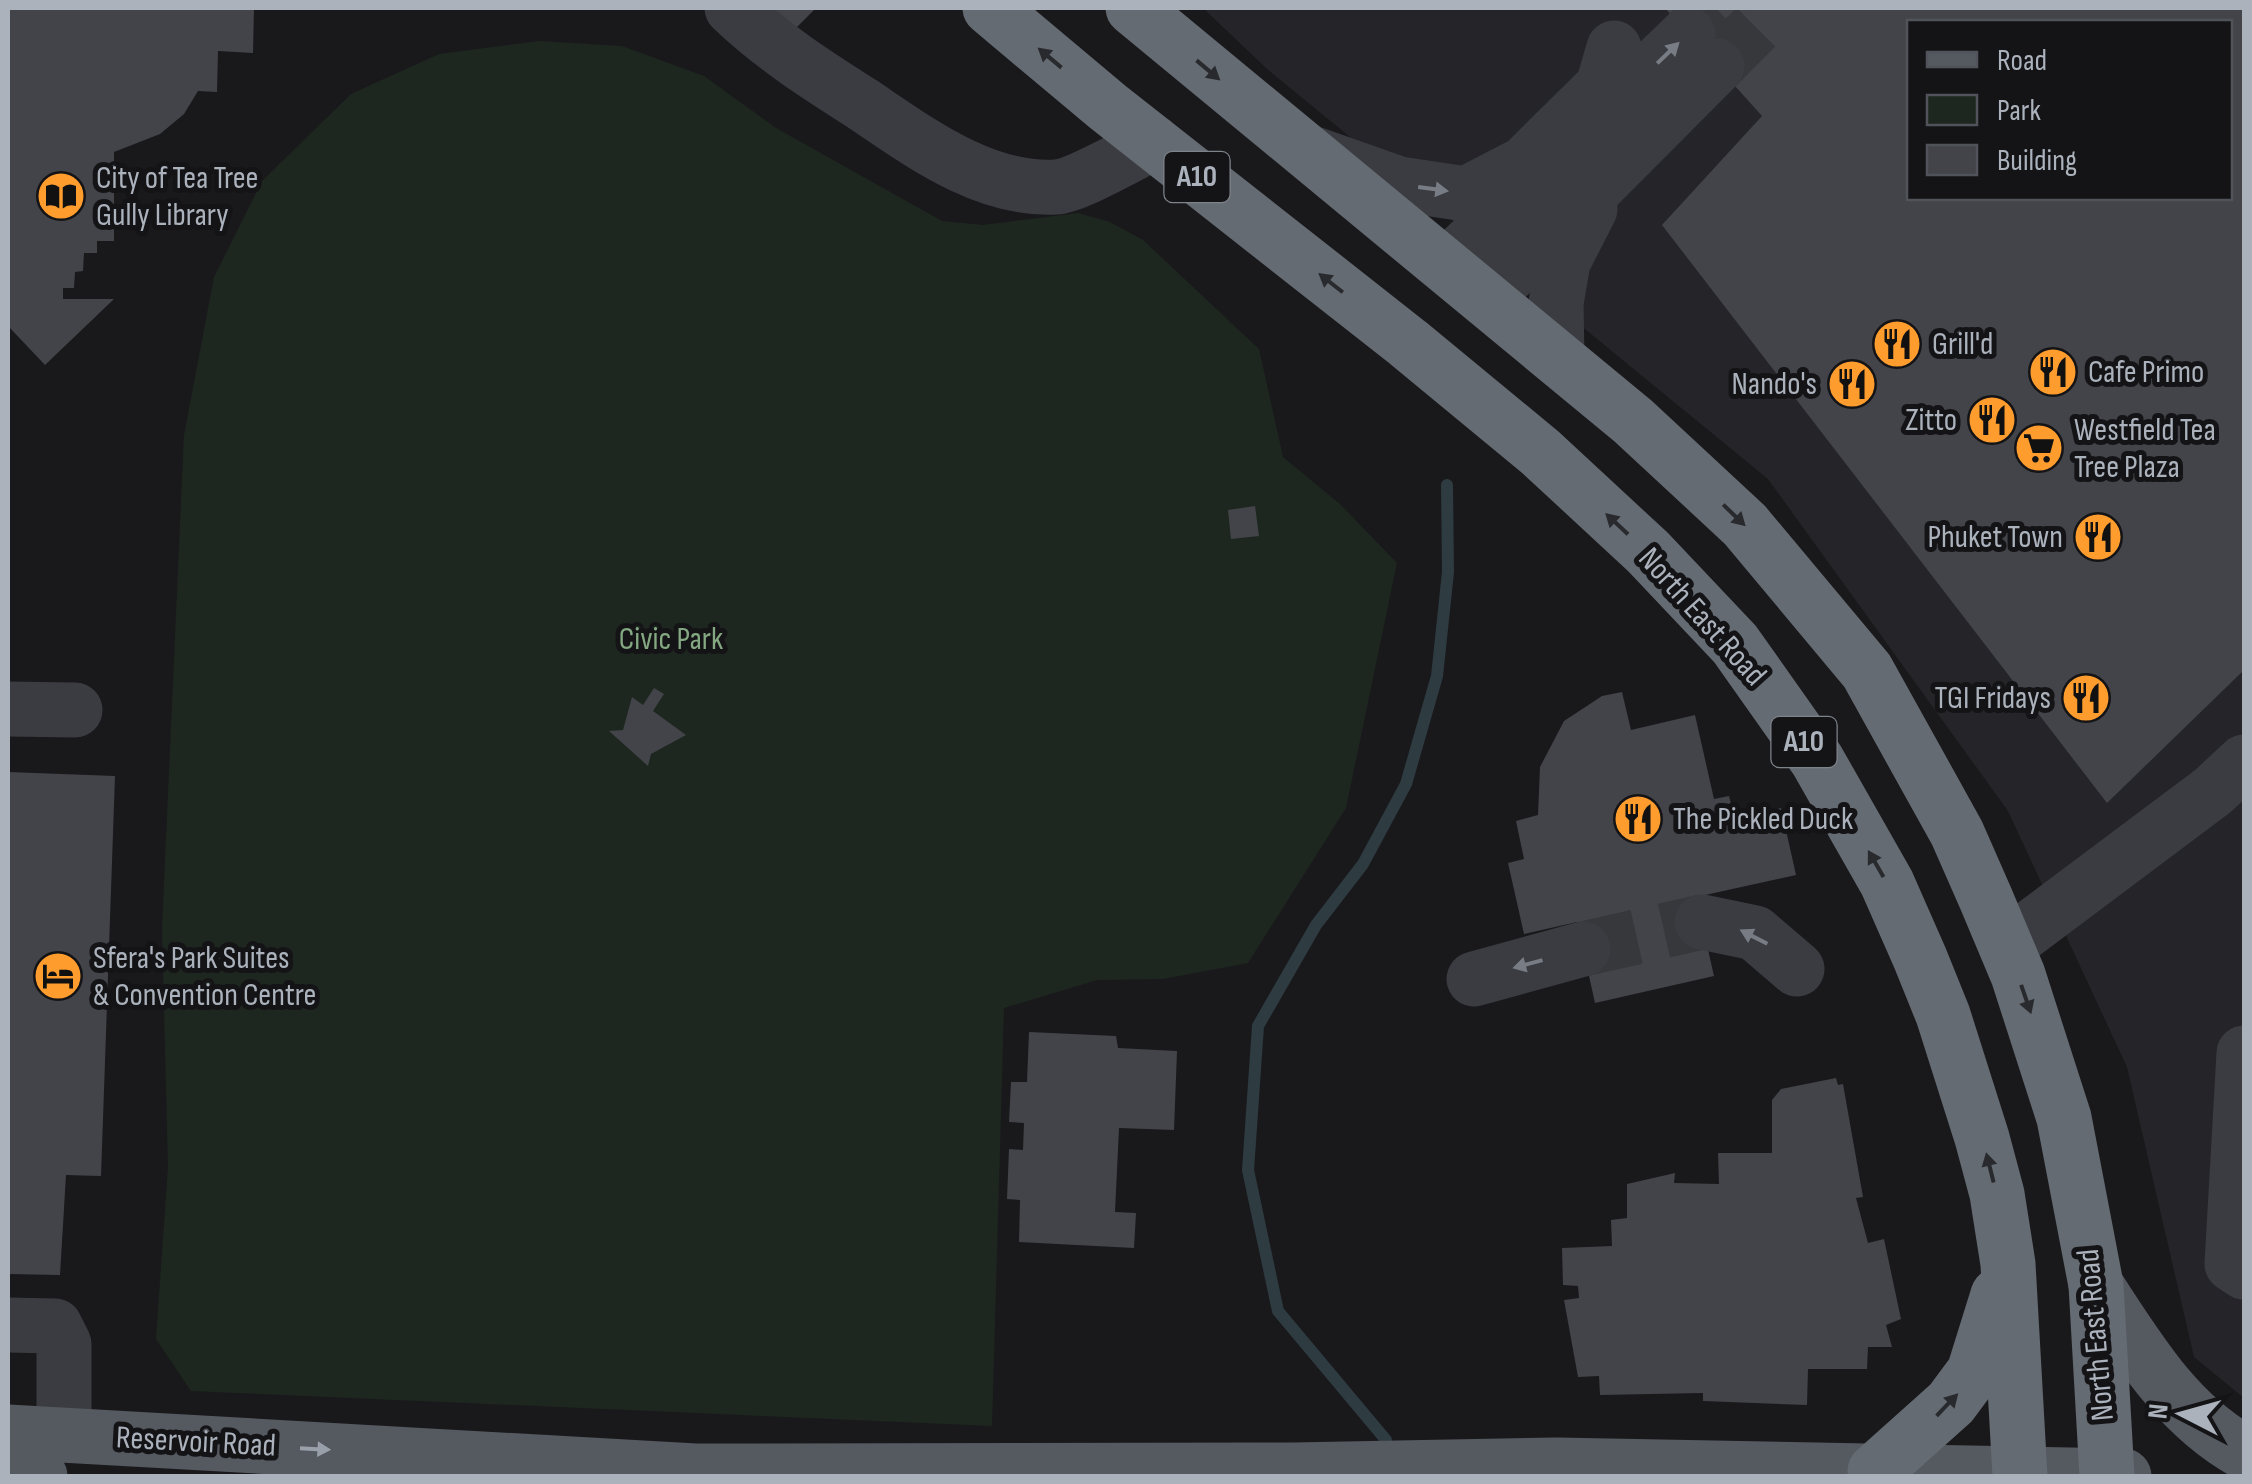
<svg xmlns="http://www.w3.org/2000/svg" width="2252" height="1484" font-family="'Sofia Sans Condensed',sans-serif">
	<rect width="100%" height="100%" fill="#19191c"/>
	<!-- built -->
	<path fill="#252529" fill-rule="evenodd" d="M1203,8h1041v1390l-50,-41 -67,-290 -119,-256 -240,-332 -501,-410zM1910,22h320v176h-320z"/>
	<!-- green -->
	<path fill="#1e271f" d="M539,41l83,5 82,30 72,52 166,93 41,4 95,-12 32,9 33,18 116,109 24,108 58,48 56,58 -51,245 -98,155 -85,16 -66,1 -93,28 -12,418 -801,-35 -35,-52 12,-172 -6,-238 22,-494 30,-158 48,-96 89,-87 88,-40z"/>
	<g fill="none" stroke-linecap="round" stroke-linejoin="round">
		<!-- stream -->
		<path stroke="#2e3b41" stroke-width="12" d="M1386,1440l-108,-129 -30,-141 10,-144 58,-101 47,-61 43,-80 31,-108 11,-104 -1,-87"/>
	</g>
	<!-- building -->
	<g fill="#434449" fill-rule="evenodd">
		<path d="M8,8h246l-1,45 -35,-2 -1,41 -19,-1 -14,23 -24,20 -46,18v89h-17v12h-13l-1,18 -8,1 -1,16h-11v11h51l-69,66 -36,-38z"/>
		<path d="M770,8h46l-23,23z"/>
		<path d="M1665,8h579v662l-137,133 -445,-578 100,-109zM1910,22h320v176h-320z"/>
		<path d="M1255,506l4,30 -28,3 -3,-29z"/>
		<path d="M654,688l10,6 -11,17 33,24 -35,19 -3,12 -39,-35 14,-1 9,-33 11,8z"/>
		<path d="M1622,692l9,38 64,-15 19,84 15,-3 6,23 46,-11 15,67 -100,22 18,79 -119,27 -18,-81 -53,12 -16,-71 16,-4 -8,-38 22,-6 2,-48 24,-46 38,-25z"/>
		<path d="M8,772l107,4 -14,400 -35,-1 -6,100 -52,-1z"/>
		<path d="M1029,1032l87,4 2,12 59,3 -3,79 -55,-2 -4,84 21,1 -2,35 -115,-6 1,-42 -13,-1 2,-50 14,1 1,-27 -15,-1 2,-40h16z"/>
		<path d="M1836,1078l2,7 5,-1 20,113 -7,1 12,45 16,-4 17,80 -15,6 6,22h-24l-1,22h-59l-1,36 -104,-4v-8l-103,2 -1,-19 -21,1 -14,-77 15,-2 -1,-12 -15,-1 -1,-37 50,-2 -1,-26 16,-2v-34l48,-11 -1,10 45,1 -1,-31h54v-53l9,-11z"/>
	</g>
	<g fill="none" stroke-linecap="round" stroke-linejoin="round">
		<!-- minor-tunnel -->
		<g stroke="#36383c" stroke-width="55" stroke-dasharray="55 28" stroke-linecap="butt">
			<path d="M1688,34l28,-26"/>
			<path d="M1717,66l43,-43"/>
			<path d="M1583,949l119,-27"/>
		</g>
		<!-- minor -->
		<g stroke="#3a3c41" stroke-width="55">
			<path d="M732,8c41,39 82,65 129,95 57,38 122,88 195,84 20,-1 76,-34 98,-44"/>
			<path d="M1314,154l85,30 67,10 58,-30 79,-78 11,-38"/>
			<path d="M1446,266l242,-232"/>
			<path d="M1486,298l231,-232"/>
			<path d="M1557,357l-1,-54 7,-41 27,-53"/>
			<path d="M8,709l67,1"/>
			<path d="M1702,922l53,11 42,36"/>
			<path d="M2006,946l207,-155 31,-29"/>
			<path d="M1474,979l109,-30"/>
			<path d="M2244,1053l-12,211 12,8"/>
			<path d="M8,1325l47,1 9,18v90"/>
		</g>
		<!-- major -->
		<g stroke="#555960" stroke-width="55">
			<path d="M2096,1285c42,64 80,129 148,167"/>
			<path d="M8,1432l687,39 598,-1 264,-5 567,11"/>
			<path d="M8,1474l32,2"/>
		</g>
		<!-- highway -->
		<g stroke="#656b72" stroke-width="55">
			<path d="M990,8l118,99 300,236 132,109 108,100 87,92 82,116 70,123 33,75 23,57 39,123 15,56 11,70 12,212"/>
			<path d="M1133,8l500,413 112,104 122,146 90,162 29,66 32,76 46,143 32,167 11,191"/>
			<path d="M1875,1471l76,-68 23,-31 24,-77"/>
		</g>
	</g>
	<!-- one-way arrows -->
	<defs><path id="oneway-solid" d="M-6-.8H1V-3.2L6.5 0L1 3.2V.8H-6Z" transform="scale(2.5)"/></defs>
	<g fill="#787d85">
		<use href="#oneway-solid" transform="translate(1668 53) rotate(-44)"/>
		<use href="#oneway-solid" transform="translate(1433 189) rotate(8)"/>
		<use href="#oneway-solid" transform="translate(1754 937) rotate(-153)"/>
		<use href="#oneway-solid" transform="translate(1528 964) rotate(165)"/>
	</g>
	<g fill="#282a2e">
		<use href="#oneway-solid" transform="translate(1050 58) rotate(-140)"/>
		<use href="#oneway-solid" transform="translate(1208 70) rotate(40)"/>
		<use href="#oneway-solid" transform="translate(1331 283) rotate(-142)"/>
		<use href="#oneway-solid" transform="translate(1734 515) rotate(44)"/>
		<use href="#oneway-solid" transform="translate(1617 524) rotate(-137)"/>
		<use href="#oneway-solid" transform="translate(1876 864) rotate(-120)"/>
		<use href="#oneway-solid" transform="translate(2026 999) rotate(71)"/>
		<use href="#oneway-solid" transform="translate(1990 1168) rotate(-104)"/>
		<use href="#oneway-solid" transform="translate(1947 1405) rotate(-46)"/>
	</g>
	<use fill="#9aa0aa" href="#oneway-solid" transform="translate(315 1449) rotate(3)"/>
	<!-- icons -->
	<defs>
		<g id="library-disc" transform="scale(2.5)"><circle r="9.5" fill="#fe9c2e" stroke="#141417"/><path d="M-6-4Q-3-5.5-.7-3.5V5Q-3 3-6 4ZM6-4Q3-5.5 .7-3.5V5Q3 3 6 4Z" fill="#111"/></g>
		<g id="restaurant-disc" transform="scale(2.5)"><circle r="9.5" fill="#fe9c2e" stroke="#141417"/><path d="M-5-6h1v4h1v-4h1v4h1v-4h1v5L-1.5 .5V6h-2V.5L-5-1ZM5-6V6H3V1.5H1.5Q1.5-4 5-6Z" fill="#111"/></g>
		<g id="supermarket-disc" transform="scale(2.5)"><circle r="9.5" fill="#fe9c2e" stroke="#141417"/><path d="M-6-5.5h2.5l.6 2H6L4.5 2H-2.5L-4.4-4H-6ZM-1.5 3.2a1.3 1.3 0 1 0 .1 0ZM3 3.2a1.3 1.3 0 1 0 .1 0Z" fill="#111"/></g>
		<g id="hotel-disc" transform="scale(2.5)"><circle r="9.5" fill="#fe9c2e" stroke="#141417"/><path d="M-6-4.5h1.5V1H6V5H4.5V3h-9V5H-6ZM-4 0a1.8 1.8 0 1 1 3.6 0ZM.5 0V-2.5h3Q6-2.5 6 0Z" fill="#111"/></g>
	</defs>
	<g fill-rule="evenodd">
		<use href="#library-disc" x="61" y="196"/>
		<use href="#restaurant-disc" x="1897" y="344"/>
		<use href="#restaurant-disc" x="2053" y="372"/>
		<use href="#restaurant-disc" x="1852" y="384"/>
		<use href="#restaurant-disc" x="1992" y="420"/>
		<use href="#supermarket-disc" x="2039" y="448"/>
		<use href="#restaurant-disc" x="2098" y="537"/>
		<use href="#restaurant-disc" x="2086" y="698"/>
		<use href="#restaurant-disc" x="1638" y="819"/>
		<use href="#hotel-disc" x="58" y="976"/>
	</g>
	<g text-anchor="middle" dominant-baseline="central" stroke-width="10" stroke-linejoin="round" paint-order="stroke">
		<!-- shield labels -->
		<g fill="#141417" stroke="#7e838a" stroke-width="2.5">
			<rect x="1164.5" y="152" width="65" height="50" rx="8"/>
			<rect x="1771.5" y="717" width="65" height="50" rx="8"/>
		</g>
		<g font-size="30" font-weight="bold" fill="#abb2bc">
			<text x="1197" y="177">A10</text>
			<text x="1804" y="742">A10</text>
		</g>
		<!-- poi labels -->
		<g font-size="32" fill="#abb2bc" stroke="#141417" text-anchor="start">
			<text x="96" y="178">City of Tea Tree<tspan x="96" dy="37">Gully Library</tspan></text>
			<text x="1932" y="344">Grill'd</text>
			<text x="2088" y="372">Cafe Primo</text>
			<text x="1817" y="384" text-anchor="end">Nando's</text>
			<text x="1957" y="420" text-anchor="end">Zitto</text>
			<text x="2074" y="430">Westfield Tea<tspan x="2074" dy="37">Tree Plaza</tspan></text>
			<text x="2063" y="537" text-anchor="end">Phuket Town</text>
			<text x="2051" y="698" text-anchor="end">TGI Fridays</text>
			<text x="1673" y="819">The Pickled Duck</text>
			<text x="93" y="958">Sfera's Park Suites<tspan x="93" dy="37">&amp; Convention Centre</tspan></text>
		</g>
		<!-- street labels -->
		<g font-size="32" fill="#abb2bc" stroke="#141417">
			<text transform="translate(1702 617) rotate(48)">North East Road</text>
			<text transform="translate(2096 1335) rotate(-95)">North East Road</text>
			<text transform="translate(196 1442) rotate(3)">Reservoir Road</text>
		</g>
		<!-- park labels -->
		<g font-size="32" fill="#84a881" stroke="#141417">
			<text x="671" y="639">Civic Park</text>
		</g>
	</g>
	<!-- border -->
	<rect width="2252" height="1484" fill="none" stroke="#abb2bc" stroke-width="20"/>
	<!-- legend -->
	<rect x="1907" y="20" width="325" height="180" fill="#141417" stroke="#505359" stroke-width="2.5"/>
	<rect x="1927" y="52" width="50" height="15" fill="#555960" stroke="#505359" stroke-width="2.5"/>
	<text x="1997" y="70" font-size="30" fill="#abb2bc">Road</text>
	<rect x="1927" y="95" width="50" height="30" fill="#1e271f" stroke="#505359" stroke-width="2.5"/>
	<text x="1997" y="120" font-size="30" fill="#abb2bc">Park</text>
	<rect x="1927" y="145" width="50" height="30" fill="#434449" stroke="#505359" stroke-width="2.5"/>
	<text x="1997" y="170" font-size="30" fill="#abb2bc">Building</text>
	<!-- north arrow -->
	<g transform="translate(2182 1414) rotate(276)" stroke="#141417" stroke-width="8" paint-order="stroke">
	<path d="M0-8L18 38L0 25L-18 38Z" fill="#abb2bc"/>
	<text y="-15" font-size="28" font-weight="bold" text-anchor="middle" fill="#abb2bc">N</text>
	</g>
</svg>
